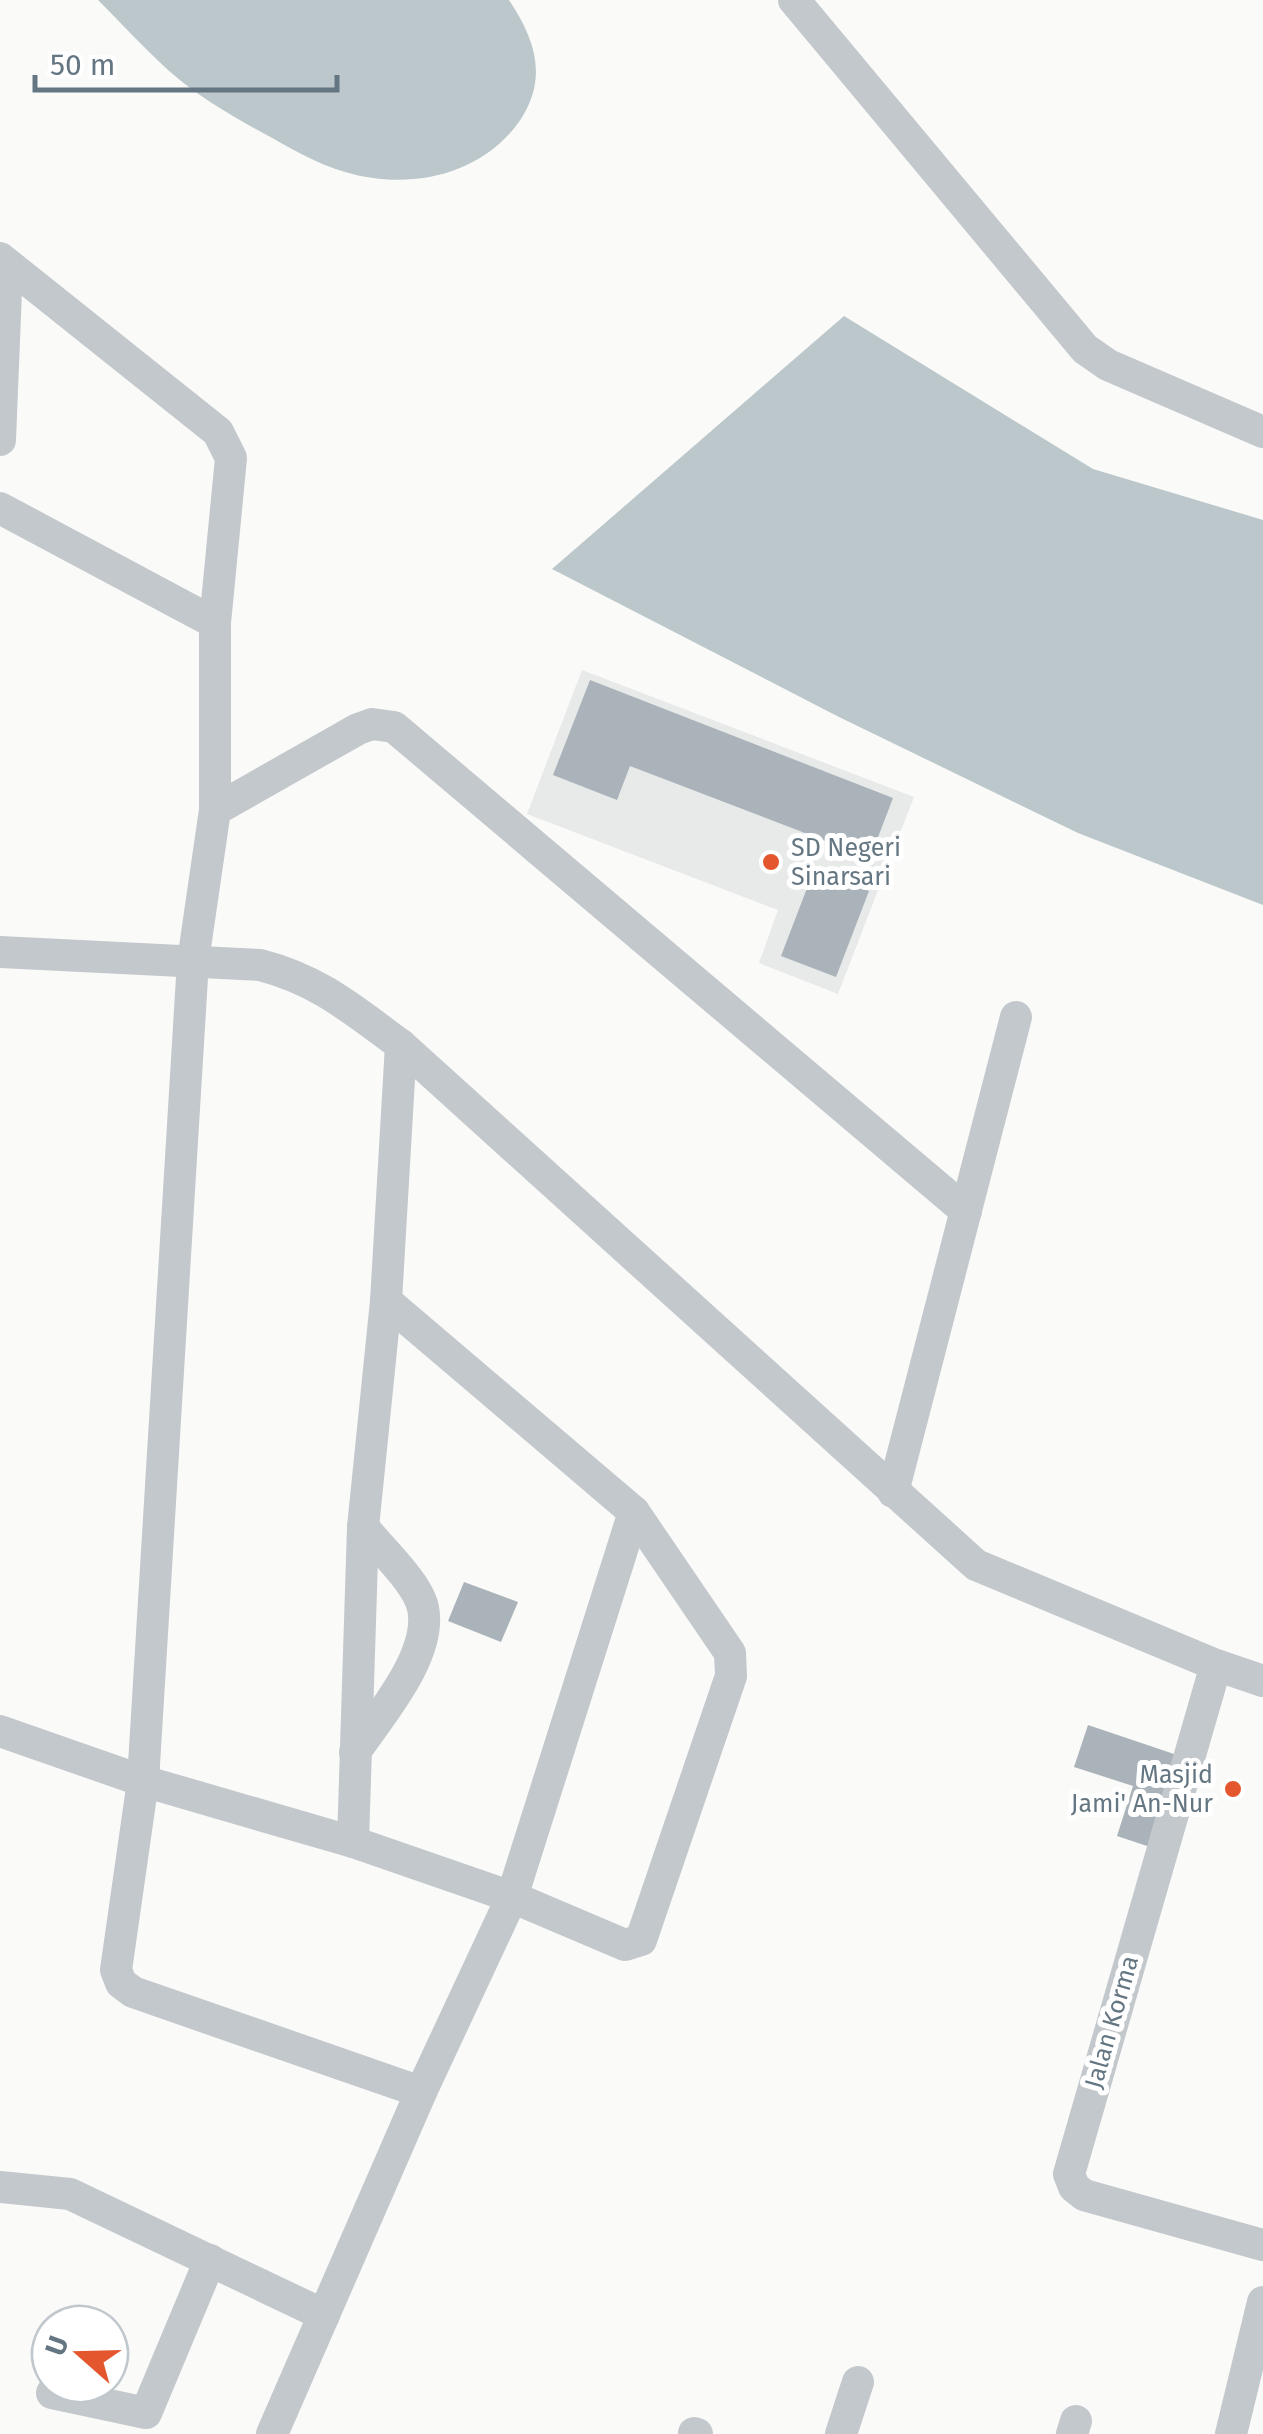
<svg xmlns="http://www.w3.org/2000/svg" width="1263" height="2434" font-family="'Fira Sans',sans-serif">
	<rect width="100%" height="100%" fill="#fafaf8"/>
	<!-- built -->
	<path fill="#e8e9e9" d="M582,670l332,127 -76,197 -79,-31 19,-53 -251,-96z"/>
	<!-- water -->
	<g fill="#bbc7cb">
		<path d="M98,0h411c26,39 39,77 12,119 -39,57 -112,72 -176,53 -29,-8 -56,-25 -82,-39 -33,-18 -67,-38 -95,-63 -24,-22 -47,-47 -70,-70z"/>
		<path d="M844,316l249,153 170,51v385l-185,-72 -239,-116 -287,-148z"/>
	</g>
	<!-- building -->
	<g fill="#aab3b9">
		<path d="M590,680l303,118 -23,60 -240,-92 -13,34 -64,-25z"/>
		<path d="M814,870l55,21 -33,86 -55,-21z"/>
		<path d="M464,1582l54,20 -17,40 -53,-21z"/>
		<path d="M1088,1725l89,30 -24,93 -36,-12 16,-50 -59,-19z"/>
	</g>
	<g fill="none" stroke-linecap="round" stroke-linejoin="round">
		<!-- minor -->
		<g stroke="#c3c8cc" stroke-width="32">
			<path d="M794,0l291,349 23,16 155,67"/>
			<path d="M0,258l218,174 13,26 -16,165v187l-22,151 -50,820 -27,189 5,13 12,9 288,100"/>
			<path d="M0,440l7,-175"/>
			<path d="M0,508l215,115"/>
			<path d="M215,810l143,-81 14,-5 22,3 572,484"/>
			<path d="M0,952l260,13c59,15 93,45 141,80l575,520 240,100 47,16"/>
			<path d="M893,1492l123,-475"/>
			<path d="M1216,1665l-147,509 5,13 10,8 179,50"/>
			<path d="M0,1731l143,50 210,61 159,55 113,48 16,-5 90,-264 -1,-23 -96,-141 -248,-211"/>
			<path d="M355,1752c24,-36 78,-97 68,-144 -5,-25 -44,-61 -60,-81"/>
			<path d="M353,1842l10,-315 23,-226 15,-256"/>
			<path d="M0,2187l70,7 254,121"/>
			<path d="M52,2393l94,20 64,-153"/>
			<path d="M694,2433l3,1"/>
			<path d="M272,2434l149,-342 91,-195 122,-385"/>
			<path d="M841,2434l17,-52"/>
			<path d="M1072,2434l4,-13"/>
			<path d="M1231,2434l32,-132"/>
		</g>
	</g>
	<!-- markers -->
	<g fill="#e4572e" stroke="#fff" stroke-width="4">
		<circle cx="771" cy="862" r="10"/>
		<circle cx="1233" cy="1789" r="10"/>
	</g>
	<g text-anchor="middle" dominant-baseline="central" stroke-width="10" stroke-linejoin="round" paint-order="stroke">
		<!-- poi labels -->
		<g font-size="25" fill="#657683" stroke="#fff" text-anchor="start">
			<text x="791" y="848">SD Negeri<tspan x="791" dy="29">Sinarsari</tspan></text>
			<text x="1213" y="1775" text-anchor="end">Masjid<tspan x="1213" dy="29">Jami' An-Nur</tspan></text>
		</g>
		<!-- street labels -->
		<g font-size="25" fill="#657683" stroke="#fff">
			<text transform="translate(1112 2022) rotate(-74)">Jalan Korma</text>
		</g>
	</g>
	<!-- north arrow -->
	<g transform="translate(80 2354) rotate(290)"><circle r="48" fill="#ffffff" stroke="#c1c8cd" stroke-width="2.5"/>
	<path d="M0-8L18 38L0 25L-18 38Z" fill="#e4572e"/>
	<text y="-15" font-size="28" font-weight="bold" text-anchor="middle" fill="#657683">U</text>
	</g>
	<!-- scale -->
	<path d="M35 75v15h302v-15" fill="none" stroke="#657683" stroke-width="5"/>
	<text x="50" y="75" font-size="30" fill="#657683" stroke="#ffffff" stroke-width="8" paint-order="stroke">50 m</text>
</svg>
